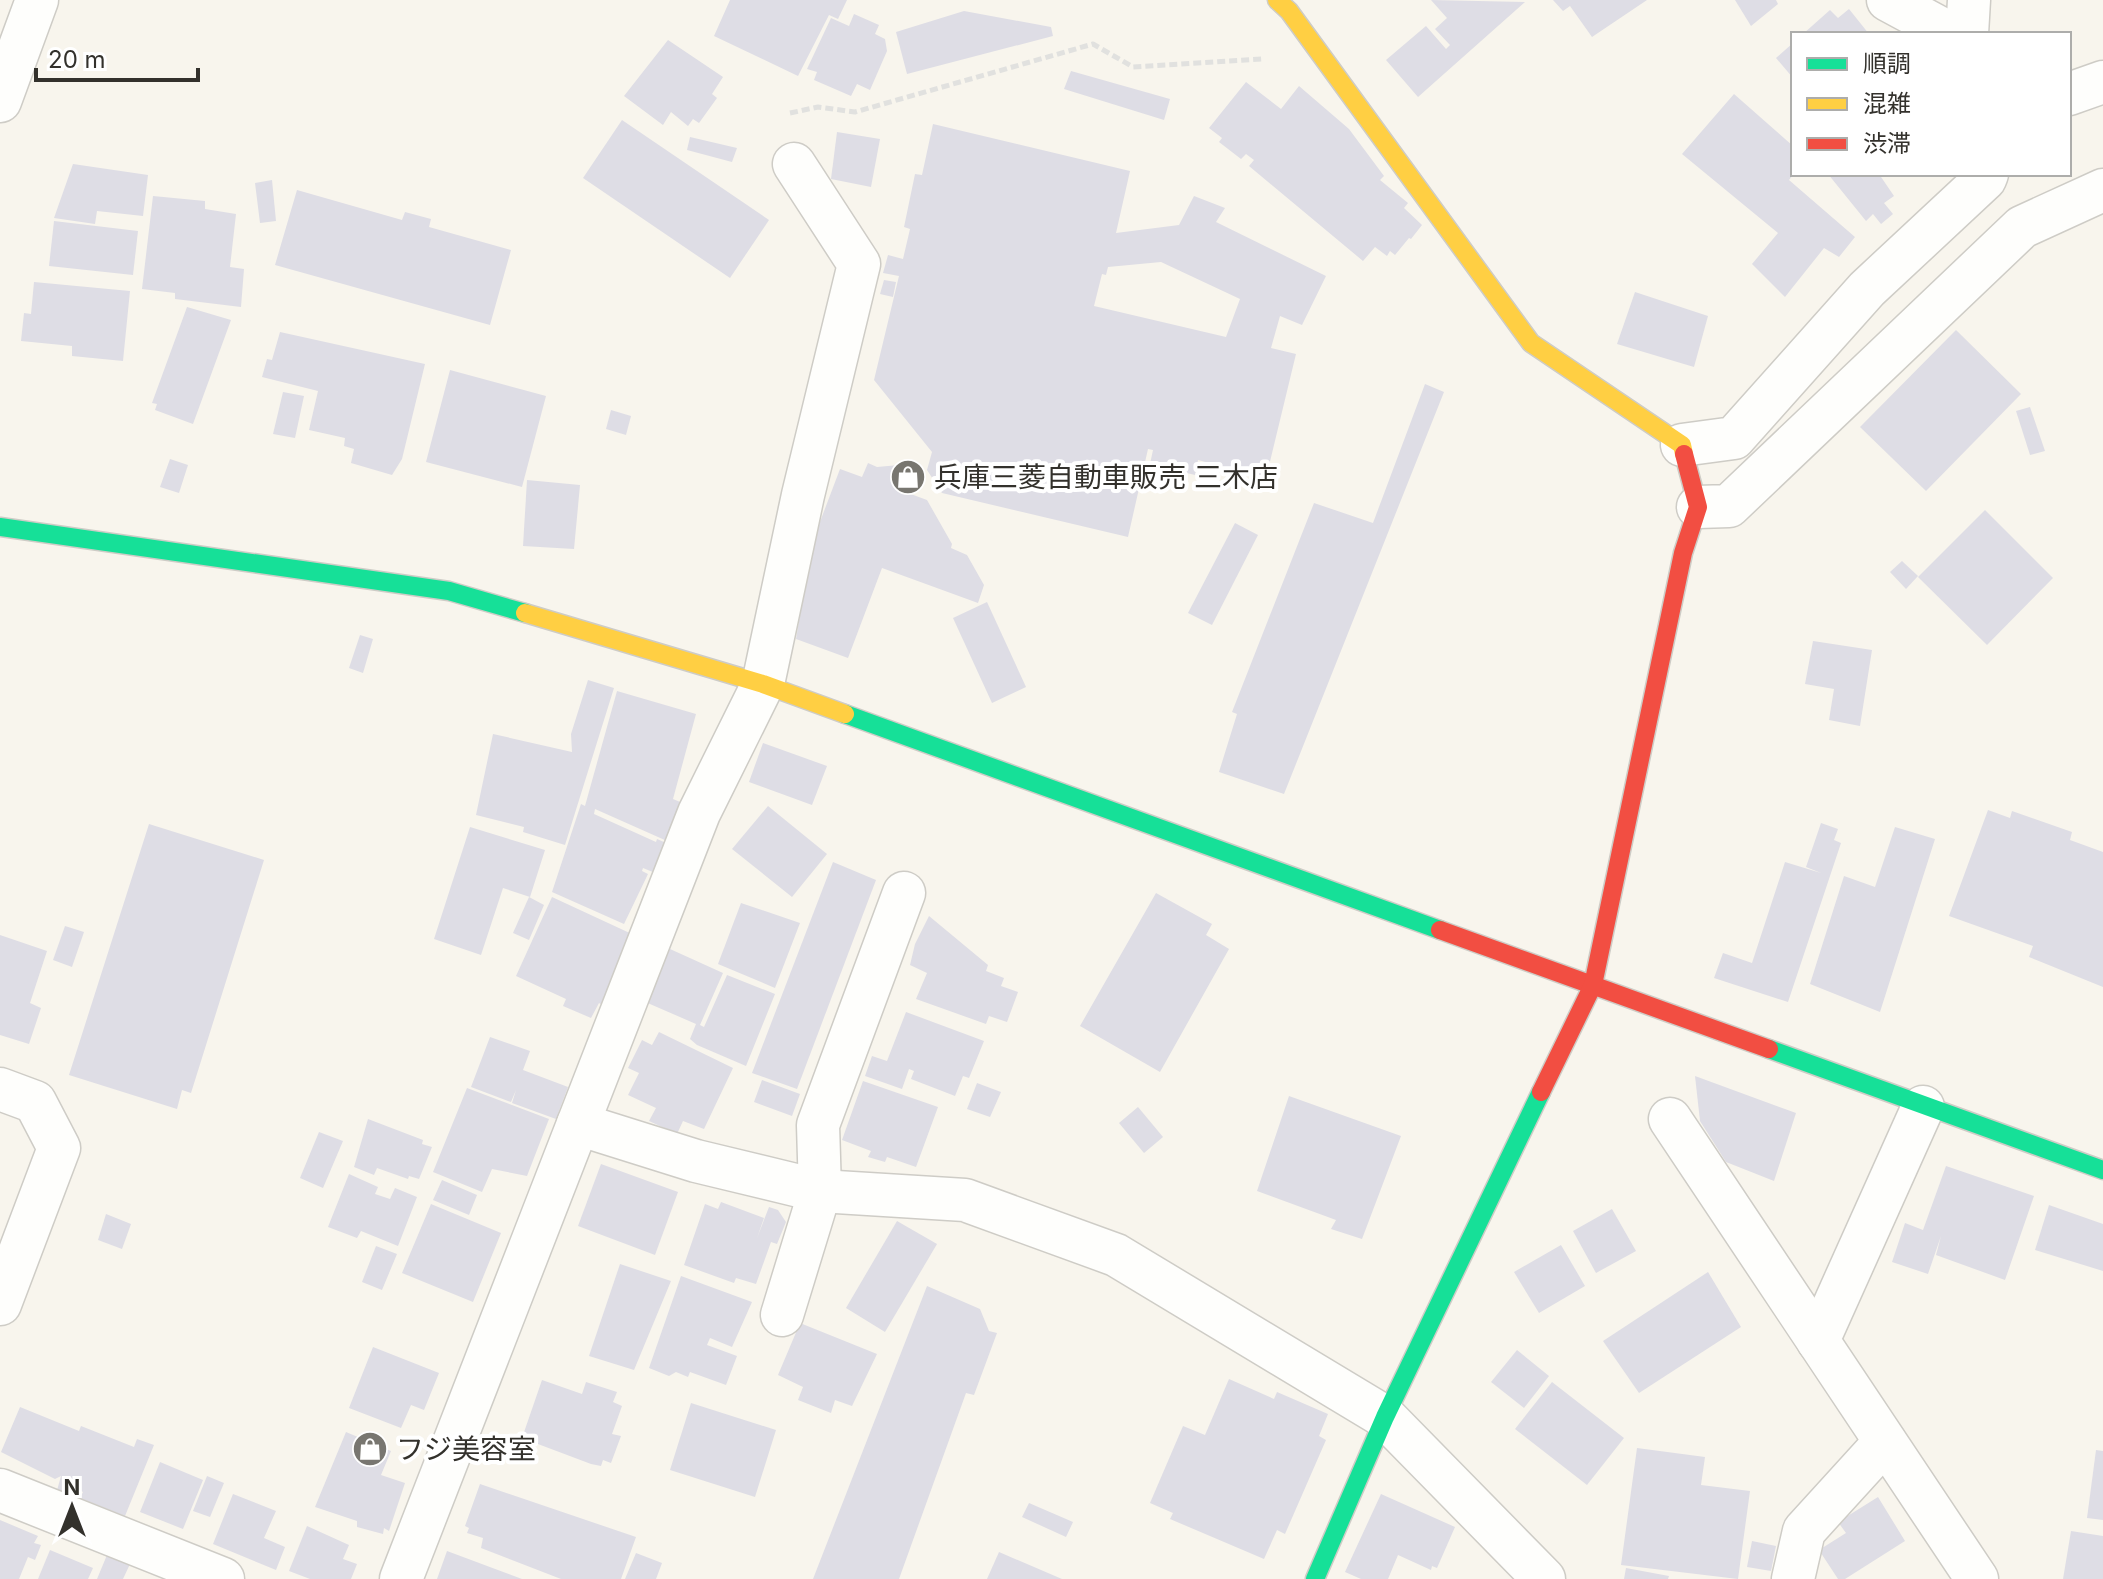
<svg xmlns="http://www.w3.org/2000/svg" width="2103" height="1579" font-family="Inter,'Noto Sans JP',sans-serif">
	<rect width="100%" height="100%" fill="#f8f5ed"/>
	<!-- building -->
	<g fill="#dedde5" fill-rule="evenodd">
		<path d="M730,0h117l-9,19 -9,-4 -31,61 -84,-40z"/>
		<path d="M1431,0l94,2 -107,95 -32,-37 40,-34 20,23 4,-4 -15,-16 12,-11z"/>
		<path d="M1553,0h94l-55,37 -22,-31 -7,5z"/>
		<path d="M1735,0h41l2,4 -27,22z"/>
		<path d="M1849,9l20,25h-66l27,-24 8,8z"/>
		<path d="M964,11l87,16 2,9 -146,38 -11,-42z"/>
		<path d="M854,14l25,11 -4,9 10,5 2,12 -17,39 -13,-6 -6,12 -37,-16 3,-8 -10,-3 24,-51 18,8z"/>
		<path d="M668,40l55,37 -11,17 5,4 -18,25 -6,-4 -5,7 -17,-14 -8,13 -39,-29z"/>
		<path d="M1793,43v35l-17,-20z"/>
		<path d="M1071,71l99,28 -6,21 -100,-31z"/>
		<path d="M1246,82l35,27 18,-23 50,43 35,47 -4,4 28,23 -4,5 18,17 -11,14 -2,-1 -14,17 -5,-4 -3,5 -12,-9 -12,14 -114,-95 5,-6 -8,-6 -5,5 -22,-17 3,-4 -13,-10z"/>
		<path d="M1734,94l59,52v29l-4,5 66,57 -16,20 -15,-9 -39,49 -33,-33 26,-31 -96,-79z"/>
		<path d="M622,120l147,100 -39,58 -147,-100z"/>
		<path d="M933,124l197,47 -14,62 63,-8 15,-29 31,12 -9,14 110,54 -24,49 -22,-9 -9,32 25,6 -30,124 -68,-18 -3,15 -45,-11 3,-14 -5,-1 -20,88 -186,-44 -15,-23 5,-18 -58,-72 25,-104 -16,-3 5,-18 15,4 7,-30 -6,-2 11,-53 7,1zM1161,262l79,37 -14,38 -132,-31 8,-32 4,1 2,-8z"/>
		<path d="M837,132l43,7 -9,48 -40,-8z"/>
		<path d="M690,137l47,11 -5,14 -45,-12z"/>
		<path d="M73,164l75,11 -5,41 -46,-5 -2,13 -41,-6z"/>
		<path d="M1828,174h51l15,22 -10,7 9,11 -12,10 -8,-10 -7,7z"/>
		<path d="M272,180l4,41 -16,2 -5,-40z"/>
		<path d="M297,190l105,30 3,-8 26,7 -2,8 82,23 -21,75 -215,-60z"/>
		<path d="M153,196l52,5v8l31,5 -6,53 14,2 -3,38 -66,-8v-6l-33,-4z"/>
		<path d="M54,221l84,10 -5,44 -84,-9z"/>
		<path d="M884,280l12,2 -3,15 -13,-3z"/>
		<path d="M34,282l96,9 -7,70 -51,-5v-10l-51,-5 3,-28 7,1z"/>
		<path d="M1635,292l73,24 -14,51 -77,-23z"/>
		<path d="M187,307l44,13 -38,104 -38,-14 2,-6 -5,-1z"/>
		<path d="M1956,330l65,64 -95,97 -66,-64z"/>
		<path d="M280,332l145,32 -23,95 -10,16 -41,-12 3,-14 -10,-3 1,-8 -36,-8 9,-39 -56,-14 5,-18 5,1z"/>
		<path d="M450,370l96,26 -24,91 -96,-25z"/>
		<path d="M1425,384l19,8 -160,402 -65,-22 18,-58 -5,-2 82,-209 59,20z"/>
		<path d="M283,392l21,4 -9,42 -22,-4z"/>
		<path d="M2030,407l15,44 -15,4 -14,-44z"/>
		<path d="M611,410l20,6 -5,19 -20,-6z"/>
		<path d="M170,459l18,6 -9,28 -19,-6z"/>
		<path d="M868,463l9,4 22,-2 17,5 -8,23 19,7 25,44 -1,4 16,7 17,30 -6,18 -96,-35 -34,90 -52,-19 16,-96 28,-74 22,8z"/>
		<path d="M527,480l53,5 -6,64 -51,-3z"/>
		<path d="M1985,510l68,68 -66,67 -69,-68z"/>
		<path d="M1235,523l23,12 -46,90 -24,-12z"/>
		<path d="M1902,561l16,15 -12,13 -16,-17z"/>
		<path d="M987,602l39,85 -34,16 -39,-85z"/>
		<path d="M360,635l13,4 -10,34 -14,-5z"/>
		<path d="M1813,641l59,9 -12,76 -31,-6 5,-31 -29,-5z"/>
		<path d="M588,680l26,8 -49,157 -42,-13 1,-5 -48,-12 17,-81 79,18 -1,-18z"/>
		<path d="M617,691l79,23 -23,85 19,8 -16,38 -81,-36 -1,5 62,28 1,-3 16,7 -13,29 -17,-7 -1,3 6,3 -24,50 -72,-32 29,-88 4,2z"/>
		<path d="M763,743l64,23 -15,39 -63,-23z"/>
		<path d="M768,806l59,48 -35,43 -60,-48z"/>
		<path d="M1988,810l22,8 2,-7 60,21 -2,8 33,12v135l-74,-30 4,-11 -84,-30z"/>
		<path d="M1821,823l17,6 -4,11 7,3 -53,159 -74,-24 9,-25 29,10 33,-101 36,11 -15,-6z"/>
		<path d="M149,824l115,36 -73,233 -9,-3 -5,19 -108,-34z"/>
		<path d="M470,827l75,23 -15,47 -27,-9 -22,67 -47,-16z"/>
		<path d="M1895,827l40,12 -55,173 -70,-28 34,-108 31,11z"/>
		<path d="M833,862l43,18 -79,209 -45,-16z"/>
		<path d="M1156,893l56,31 -6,11 23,14 -69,123 -80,-46z"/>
		<path d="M529,897l15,8 -15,35 -16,-7z"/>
		<path d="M552,897l82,38 -32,70 -3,-2 -8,15 -28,-12 3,-7 -50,-23z"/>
		<path d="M741,903l59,20 -25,65 -57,-24z"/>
		<path d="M929,916l59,49 -2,6 18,7 -3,8 17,6 -11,30 -18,-6 -3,8 -70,-25 11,-26 -17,-8 5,-21z"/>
		<path d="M65,926l19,6 -12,35 -19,-7z"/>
		<path d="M0,935l47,16 -17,52 11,5 -12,36 -29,-9z"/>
		<path d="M670,949l53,24 -23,52 4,2 23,-52 48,19 -29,72 -49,-21 -7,-6 6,-15 -53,-23z"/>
		<path d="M906,1012l78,29 -15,37 -6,-2 -8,20 -44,-17 3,-8 -5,-2 -7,20 -37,-13 7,-20 15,5z"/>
		<path d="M659,1032l74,36 -29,61 -21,-8 -6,13 -28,-13 7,-13 -28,-13 11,-22 -11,-5 14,-28 10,5z"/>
		<path d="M490,1037l40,14 -7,19 45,17 -12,32 -44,-16 4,-13 -5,12 -40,-15z"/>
		<path d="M1695,1076l101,37 -22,68 -48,-19 -26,-41z"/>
		<path d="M762,1080l38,14 -8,22 -38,-14z"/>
		<path d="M863,1081l75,26 -22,60 -29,-10 -2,5 -17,-5 3,-6 -29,-11z"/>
		<path d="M977,1083l24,9 -11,25 -23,-8z"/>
		<path d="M467,1088l82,31 -22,57 -35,-7 -10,23 -49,-20z"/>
		<path d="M1289,1096l112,40 -39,103 -31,-10 5,-9 -79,-29z"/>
		<path d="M1138,1107l25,30 -19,16 -25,-30z"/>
		<path d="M368,1119l55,21 -1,4 10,3 -13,32 -10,-3 -1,3 -31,-11 -3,7 -20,-8z"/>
		<path d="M319,1132l24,9 -20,47 -23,-10z"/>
		<path d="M601,1164l77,28 -23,63 -77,-29z"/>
		<path d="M1946,1166l88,30 -29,84 -69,-25 5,-19 -13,38 -36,-12 13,-39 18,7z"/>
		<path d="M349,1174l29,13 -3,7 15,5 5,-11 22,9 -19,49 -37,-15 -4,7 -29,-11z"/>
		<path d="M442,1180l35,15 -8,20 -36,-15z"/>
		<path d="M721,1202l43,16 -7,20 12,-31 9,3 8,12 -9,22 -6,-2 -15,42 -20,-6 -2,5 -50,-18 21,-61 13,5z"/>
		<path d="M431,1204l70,29 -28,69 -71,-29z"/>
		<path d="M2049,1205l54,19v47l-68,-21z"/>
		<path d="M1612,1209l24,42 -40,22 -23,-42z"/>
		<path d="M106,1214l25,10 -9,25 -24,-9z"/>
		<path d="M897,1221l40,23 -52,88 -39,-24z"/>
		<path d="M1561,1245l24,41 -46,27 -25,-41z"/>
		<path d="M376,1246l21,8 -15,36 -20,-8z"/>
		<path d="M620,1264l51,17 -37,89 -45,-14z"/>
		<path d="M1708,1272l33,55 -102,66 -36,-52z"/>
		<path d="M681,1276l71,26 -20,45 -22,-9 -3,7 30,11 -11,29 -36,-13 -2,5 -12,-5 -7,4 -20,-8z"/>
		<path d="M927,1286l53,23 9,22 8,2 -23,62 -8,-2 -67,186h-86z"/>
		<path d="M800,1323l77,31 -25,52 -17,-6 -4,13 -33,-13 5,-13 -25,-12z"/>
		<path d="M373,1347l66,26 -15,37 -13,-5 -10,23 -52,-20z"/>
		<path d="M1517,1350l32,26 -25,32 -33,-26z"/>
		<path d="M1229,1379l45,20 3,-7 51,22 -9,22 7,4 -41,94 -8,-4 -13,29 -94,-40 3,-6 -23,-10 33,-77 22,9z"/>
		<path d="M542,1380l40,14 4,-12 31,10 -4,10 9,4 -10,28 9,2 -10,27 -8,-3 -2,6 -10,-2 -69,-26z"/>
		<path d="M1552,1382l72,56 -37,47 -72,-56z"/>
		<path d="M691,1403l85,27 -21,67 -85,-27z"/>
		<path d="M20,1407l59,24 2,-5 53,21 3,-8 17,6 -29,71 -45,-18 3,-6 -8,-4 -5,12 -14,-6 5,-18 -6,3 -54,-27z"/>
		<path d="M346,1432l45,19 -10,24 24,8 -16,48 -5,-3 -1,6 -26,-7v-6l-42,-14z"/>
		<path d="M1637,1448l68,9 -4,28 49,6 -12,88 -117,-14z"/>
		<path d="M2096,1450l7,1v69l-16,-2z"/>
		<path d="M160,1462l43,18 -20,49 -43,-17z"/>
		<path d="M207,1476l17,7 -14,34 -17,-6z"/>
		<path d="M480,1484l156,53 -15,42h-60l-80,-31 2,-10 -16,-5 2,-5 -4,-2z"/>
		<path d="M233,1494l43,17 -12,27 21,9 -9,23 -63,-26z"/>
		<path d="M1381,1494l74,33 -18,41 -5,-2 -1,4 -33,-15 -10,24h-27l-16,-7z"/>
		<path d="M1878,1497l27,44 -60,38h-7l-19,-29 27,-17 -8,-11z"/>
		<path d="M1029,1503l44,19 -7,15 -44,-20z"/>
		<path d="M0,1520l38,16 -4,7 7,2 -6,15 -7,-3 -9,22h-19z"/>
		<path d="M307,1526l42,19 -6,14 14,5 -6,15h-41l-21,-8z"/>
		<path d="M2071,1531l32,5v43h-40z"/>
		<path d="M1752,1541l24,5 -5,25 -24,-4z"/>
		<path d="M50,1550l43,18 -5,11h-50z"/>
		<path d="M447,1551l75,28h-85z"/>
		<path d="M999,1552l63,27h-75z"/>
		<path d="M636,1553l26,10 -6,16h-31z"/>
		<path d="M107,1555l23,9 -7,15h-26z"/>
		<path d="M1626,1568l43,8 -1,3h-44z"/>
	</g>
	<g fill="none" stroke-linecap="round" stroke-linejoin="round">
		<!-- street casing -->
		<g stroke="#ceccc6" stroke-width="45">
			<g id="street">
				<path d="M1888,0l63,34"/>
				<path d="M1967,34l2,-34"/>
				<path d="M2069,94l34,-12"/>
				<path d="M0,101l37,-101"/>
				<path d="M1682,445l52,-7 133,-149 118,-110 2,-5"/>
				<path d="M1698,507l31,-1 293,-279 81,-37"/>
				<path d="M0,1089l35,13 24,46 -59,156"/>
				<path d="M1670,1119l307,460"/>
				<path d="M578,1124l118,37 124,30 145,9 151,55 269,162 159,162"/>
				<path d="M782,1315l38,-124 -2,-66 86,-232"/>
				<path d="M1818,1341l105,-234"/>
				<path d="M0,1490l223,89"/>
				<path d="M401,1579l298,-766 64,-129 40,-189 56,-231 -65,-100"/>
				<path d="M1793,1579l11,-48 81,-89"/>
			</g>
		</g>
		<!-- fast casing -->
		<g stroke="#ceccc6" stroke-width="21">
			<g id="fast">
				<path d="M0,527l449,64 76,22"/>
				<path d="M845,714l595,216"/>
				<path d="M1769,1049l334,121"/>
				<path d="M1315,1579l70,-162 156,-325"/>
			</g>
		</g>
		<!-- slow casing -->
		<g stroke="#ceccc6" stroke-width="21">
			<g id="slow">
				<path d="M1277,0l12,11 242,332 151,102 2,9"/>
				<path d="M525,613l238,71 82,30"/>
			</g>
		</g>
		<!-- jam casing -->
		<g stroke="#ceccc6" stroke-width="21">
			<g id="jam">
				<path d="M1440,930l329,119"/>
				<path d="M1541,1092l52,-107 90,-432 15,-46 -14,-53"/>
			</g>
		</g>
		<!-- path -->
		<path stroke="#e1e1df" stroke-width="5" stroke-dasharray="8 4" stroke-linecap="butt" d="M790,113l28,-6 37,5 238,-68 40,23 130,-8"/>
		<!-- street -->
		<use href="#street" stroke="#fefefc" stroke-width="42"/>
		<!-- fast -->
		<use href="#fast" stroke="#16e098" stroke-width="18"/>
		<!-- slow -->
		<use href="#slow" stroke="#ffcf43" stroke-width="18"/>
		<!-- jam -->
		<use href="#jam" stroke="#f24e42" stroke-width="18"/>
	</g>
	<!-- icons -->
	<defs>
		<g id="shop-disc" transform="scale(1.8)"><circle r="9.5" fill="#787670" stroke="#fff"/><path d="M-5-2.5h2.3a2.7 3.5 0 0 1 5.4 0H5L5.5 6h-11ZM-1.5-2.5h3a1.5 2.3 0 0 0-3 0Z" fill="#fff"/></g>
	</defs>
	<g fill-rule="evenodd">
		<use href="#shop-disc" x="908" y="477"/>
		<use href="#shop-disc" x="370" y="1449"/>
	</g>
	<g text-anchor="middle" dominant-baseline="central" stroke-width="8" stroke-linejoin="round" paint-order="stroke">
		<!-- poi labels -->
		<g font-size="28" fill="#33312c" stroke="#fff" text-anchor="start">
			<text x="934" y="477">兵庫三菱自動車販売 三木店</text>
			<text x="396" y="1449">フジ美容室</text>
		</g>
	</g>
	<!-- legend -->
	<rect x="1791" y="32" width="280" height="144" fill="#ffffff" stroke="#adadab" stroke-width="2"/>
	<rect x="1807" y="58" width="40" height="12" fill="#16e098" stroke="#adadab" stroke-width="2"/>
	<text x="1863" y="72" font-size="24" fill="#33312c">順調</text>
	<rect x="1807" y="98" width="40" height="12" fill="#ffcf43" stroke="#adadab" stroke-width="2"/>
	<text x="1863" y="112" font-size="24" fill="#33312c">混雑</text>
	<rect x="1807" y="138" width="40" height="12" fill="#f24e42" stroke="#adadab" stroke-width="2"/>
	<text x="1863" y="152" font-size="24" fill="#33312c">渋滞</text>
	<!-- north arrow -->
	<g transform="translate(72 1507)" stroke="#ffffff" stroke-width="6" paint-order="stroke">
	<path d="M0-6L14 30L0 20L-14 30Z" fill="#33312c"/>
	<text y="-12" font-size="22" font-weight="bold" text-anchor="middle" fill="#33312c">N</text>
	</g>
	<!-- scale -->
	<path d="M36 68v12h162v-12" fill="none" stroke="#33312c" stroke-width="4"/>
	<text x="48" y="68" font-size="24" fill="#33312c" stroke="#ffffff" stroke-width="6" paint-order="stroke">20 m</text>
</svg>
